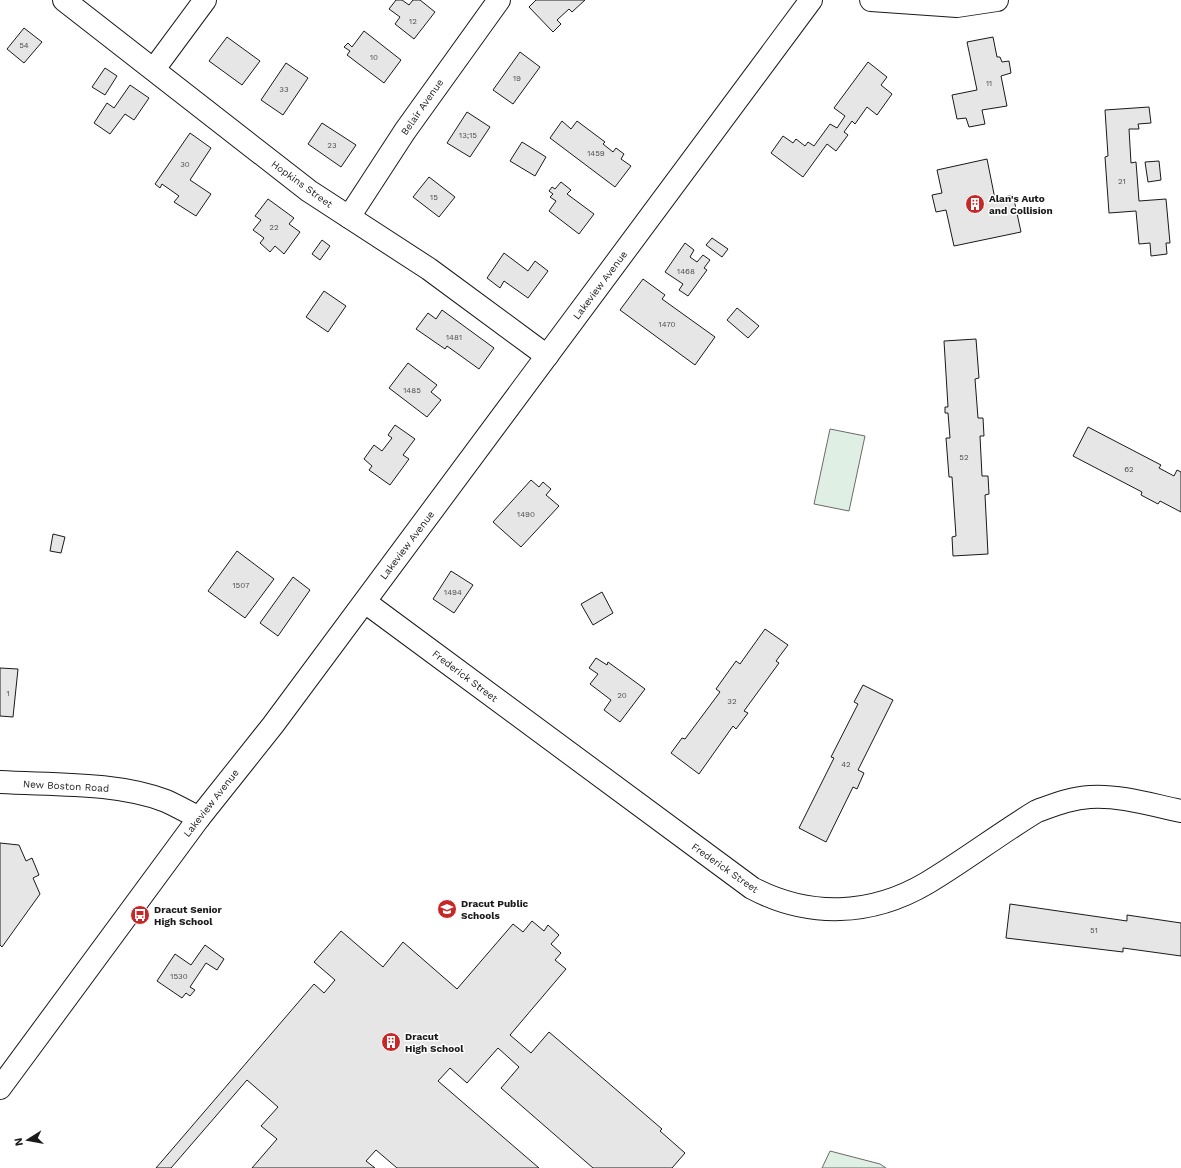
<svg xmlns="http://www.w3.org/2000/svg" width="1181" height="1168" font-family="'Work Sans',sans-serif">
	<rect width="100%" height="100%" fill="#fff"/>
	<!-- green -->
	<g fill="#e0efe3" stroke="#6a6a6a">
		<path d="M830,429l35,7 -16,75 -35,-7z"/>
		<path d="M830,1151l50,13 6,4h-64z"/>
	</g>
	<!-- building -->
	<g fill="#e6e6e6" stroke="#1a1a1a">
		<path d="M396,0h6l7,5 4,-5h7l15,12 -21,27 -19,-15 5,-7 -11,-8z"/>
		<path d="M536,0h49l-13,12 -3,-3 -12,11 4,4 -8,8 -24,-25z"/>
		<path d="M24,28l18,14 -18,21 -17,-14z"/>
		<path d="M364,31l37,29 -17,23 -37,-28 3,-4 -6,-4 4,-4 4,4z"/>
		<path d="M227,37l33,24 -18,24 -33,-24z"/>
		<path d="M993,37l4,20h3l2,5 7,-1 2,12 -10,3 6,30 -25,4 3,14 -16,3 -3,-9 -9,1 -5,-24 25,-5 -10,-48z"/>
		<path d="M520,52l20,15 -27,37 -20,-14z"/>
		<path d="M868,62l19,15 -6,8 11,9 -15,21 -10,-8 -12,17 -3,-3 -8,11 4,3 -12,16 -9,-7 -24,33 -32,-24 12,-17 10,7 3,-4 9,7 3,-4 6,4 16,-22 7,4 8,-12 -11,-8z"/>
		<path d="M286,63l22,15 -25,37 -22,-15z"/>
		<path d="M105,68l12,8 -12,19 -13,-8z"/>
		<path d="M130,85l19,13 -15,22 -9,-6 -15,20 -16,-11 13,-20 7,5z"/>
		<path d="M1149,107l2,16 -13,1 1,5h-10l2,34 5,-1 3,39 27,-2 4,44h-4l1,11 -16,2 -1,-13 -11,1 -3,-33 -27,2 -4,-56 3,-1 -3,-46z"/>
		<path d="M467,112l23,15 -20,30 -23,-14z"/>
		<path d="M562,121l9,8 6,-8 28,21 -2,2 10,8 3,-4 8,6 -3,5 10,7 -16,21 -65,-49z"/>
		<path d="M322,123l34,22 -15,22 -33,-23z"/>
		<path d="M190,133l21,15 -21,32 21,14 -15,22 -22,-14 5,-6 -17,-12 -2,4 -5,-4z"/>
		<path d="M522,142l24,15 -11,19 -25,-15z"/>
		<path d="M987,159l8,40 18,-4 8,37 -67,14 -8,-36 -10,2 -4,-17 10,-2 -5,-23z"/>
		<path d="M1159,161l2,19 -13,2 -3,-20z"/>
		<path d="M429,177l26,20 -16,20 -26,-20z"/>
		<path d="M561,182l10,8 -4,4 27,20 -15,20 -30,-23 7,-10 -6,-4 3,-3 -4,-3 3,-4 3,2z"/>
		<path d="M268,199l26,19 -5,6 11,8 -16,22 -9,-8 -5,6 -10,-9 4,-5 -11,-8 8,-10 -6,-4z"/>
		<path d="M712,238l16,11 -6,8 -16,-12z"/>
		<path d="M322,240l8,6 -10,14 -8,-6z"/>
		<path d="M685,243l9,7 -4,7 7,5 6,-7 7,5 -6,8 3,2 -19,26 -9,-6 4,-6 -18,-12z"/>
		<path d="M504,253l24,18 7,-10 13,10 -20,27 -24,-17 -4,7 -13,-10z"/>
		<path d="M643,279l22,16 -3,4 53,38 -20,28 -75,-55z"/>
		<path d="M324,291l22,15 -18,26 -22,-15z"/>
		<path d="M737,308l22,18 -11,12 -21,-18z"/>
		<path d="M442,310l52,38 -15,21 -32,-23 -2,3 -29,-20 12,-16 8,6z"/>
		<path d="M976,339l3,39 -4,1 3,39h5l1,18h-4l2,40h6l1,18 -4,1 3,59 -35,2 -1,-19 4,-1 -4,-59h-3l-3,-39h4l-2,-25h-3v-6h3l-4,-66z"/>
		<path d="M408,363l29,22 -6,7 10,8 -14,17 -38,-29z"/>
		<path d="M395,425l20,14 -12,16 6,4 -19,26 -21,-15 3,-4 -8,-7 10,-14 8,6 10,-13 -4,-3z"/>
		<path d="M1088,427l73,38 -2,3 15,8 3,-6 4,2v40l-21,-11 -2,3 -17,-9 1,-3 -69,-36z"/>
		<path d="M531,480l8,7 4,-5 8,7 -5,6 13,11 -38,41 -28,-25z"/>
		<path d="M53,534l12,3 -4,16 -11,-2z"/>
		<path d="M237,551l37,28 -29,39 -37,-27z"/>
		<path d="M451,571l22,14 -19,28 -21,-14z"/>
		<path d="M293,577l17,13 -32,46 -18,-13z"/>
		<path d="M602,592l11,21 -20,12 -12,-21z"/>
		<path d="M765,629l23,16 -12,16 3,2 -35,48 4,2 -12,16 -3,-3 -34,48 -28,-21 11,-15 3,1 35,-47 -4,-3 20,-28 4,3z"/>
		<path d="M596,658l11,7 1,-3 37,27 -25,33 -16,-12 7,-10 -21,-16 8,-10 -9,-6z"/>
		<path d="M0,668l18,1 -5,48 -13,-1z"/>
		<path d="M863,685l30,15 -35,70 6,3 -7,16 -4,-2 -27,55 -27,-14 35,-70 -3,-1 27,-53 -4,-2z"/>
		<path d="M0,843l19,2 7,16 6,-3 7,17 -6,3 7,16 -38,53 -2,-2z"/>
		<path d="M1010,904l117,17v-6l54,8v33l-58,-8v4l-117,-14z"/>
		<path d="M532,921l12,10 4,-6 11,10 -8,9 10,9 -6,7 11,9 -56,66 21,18 18,-21 113,97 -2,2 25,22 -13,15h-79l-92,-80 18,-21 -21,-19 -31,35 -17,-15 -12,13 101,87h-142l-21,-18 -10,11 9,7h-123l25,-29 -16,-13 17,-19 -31,-27 -76,88h-15l158,-184 10,9 11,-13 -21,-18 27,-31 42,36 20,-25 54,47 56,-65 10,8z"/>
		<path d="M205,945l19,14 -7,11 -11,-7 -16,24 5,3 -5,6 -4,-3 -4,5 -25,-17 18,-27 16,11z"/>
	</g>
	<g fill="none" stroke-linecap="round" stroke-linejoin="round">
		<!-- minor casing -->
		<g stroke="#1a1a1a" stroke-width="24">
			<g id="minor">
				<path d="M64,0l245,191 120,78 118,87"/>
				<path d="M871,0l86,6 40,-6"/>
				<path d="M154,69l51,-69"/>
				<path d="M349,217l56,-86 94,-131"/>
				<path d="M365,602l387,286c57,30 119,28 175,-5 37,-22 72,-49 110,-72 17,-6 34,-13 53,-14 30,-2 62,8 91,14"/>
				<path d="M0,782c53,3 117,0 166,19 11,5 22,11 33,17"/>
			</g>
		</g>
		<!-- major casing -->
		<g stroke="#1a1a1a" stroke-width="24">
			<path id="major" d="M0,1088l199,-270 74,-93 538,-725"/>
		</g>
		<!-- minor -->
		<use href="#minor" stroke="#fff" stroke-width="22"/>
		<!-- major -->
		<use href="#major" stroke="#fff" stroke-width="22"/>
	</g>
	<!-- icons -->
	<defs>
		<g id="building-disc" transform="scale(1)"><circle r="9.5" fill="#c62828" stroke="#fff"/><path d="M-4-6H4V6H1V3H-1V6H-4ZM-2.5-4.3h1.7v1.8h-1.7ZM.8-4.3h1.7v1.8H.8ZM-2.5-1h1.7V.8h-1.7ZM.8-1h1.7V.8H.8Z" fill="#fff"/></g>
		<g id="school-disc" transform="scale(1)"><circle r="9.5" fill="#c62828" stroke="#fff"/><path d="M0-5L7-2L0 1L-7-2ZM-4 1L0 2.5L4 1V4Q0 6-4 4Z" fill="#fff"/></g>
		<g id="bus-disc" transform="scale(1)"><circle r="9.5" fill="#c62828" stroke="#fff"/><path d="M-5-6H5V4H4V6H2V4H-2V6H-4V4H-5ZM-3.5-4V0h7V-4ZM-3.5 1.2v1.5H-2V1.2ZM2 1.2v1.5H3.5V1.2Z" fill="#fff"/></g>
	</defs>
	<g fill-rule="evenodd">
		<use href="#building-disc" x="975" y="204"/>
		<use href="#school-disc" x="447" y="909"/>
		<use href="#bus-disc" x="140" y="915"/>
		<use href="#building-disc" x="391" y="1042"/>
	</g>
	<g text-anchor="middle" dominant-baseline="central" stroke-width="3" stroke-linejoin="round" paint-order="stroke">
		<!-- number labels -->
		<g font-size="8" fill="#4d4d4d">
			<text x="413" y="21">12</text>
			<text x="24" y="45">54</text>
			<text x="374" y="57">10</text>
			<text x="517" y="78">19</text>
			<text x="989" y="83">11</text>
			<text x="284" y="89">33</text>
			<text x="468" y="135">13;15</text>
			<text x="332" y="145">23</text>
			<text x="596" y="153">1459</text>
			<text x="185" y="164">30</text>
			<text x="1122" y="181">21</text>
			<text x="434" y="197">15</text>
			<text x="274" y="227">22</text>
			<text x="686" y="271">1468</text>
			<text x="667" y="324">1470</text>
			<text x="454" y="337">1481</text>
			<text x="412" y="390">1485</text>
			<text x="964" y="457">52</text>
			<text x="1129" y="469">62</text>
			<text x="526" y="514">1490</text>
			<text x="241" y="585">1507</text>
			<text x="453" y="592">1494</text>
			<text x="8" y="693">1</text>
			<text x="622" y="695">20</text>
			<text x="732" y="701">32</text>
			<text x="846" y="764">42</text>
			<text x="1094" y="930">51</text>
			<text x="179" y="976">1530</text>
		</g>
		<!-- street labels -->
		<g font-size="10" fill="#1a1a1a" stroke="#fff">
			<text transform="translate(422 107) rotate(-55)">Belair Avenue</text>
			<text transform="translate(302 184) rotate(36)">Hopkins Street</text>
			<text transform="translate(600 285) rotate(-53)">Lakeview Avenue</text>
			<text transform="translate(407 545) rotate(-53)">Lakeview Avenue</text>
			<text transform="translate(465 676) rotate(37)">Frederick Street</text>
			<text transform="translate(66 786) rotate(3)">New Boston Road</text>
			<text transform="translate(211 803) rotate(-52)">Lakeview Avenue</text>
			<text transform="translate(725 868) rotate(35)">Frederick Street</text>
		</g>
		<!-- poi labels -->
		<g font-size="10" font-weight="bold" fill="#1a1a1a" stroke="#fff" text-anchor="start">
			<text x="989" y="198">Alan's Auto<tspan x="989" dy="12">and Collision</tspan></text>
			<text x="461" y="903">Dracut Public<tspan x="461" dy="12">Schools</tspan></text>
			<text x="154" y="909">Dracut Senior<tspan x="154" dy="12">High School</tspan></text>
			<text x="405" y="1036">Dracut<tspan x="405" dy="12">High School</tspan></text>
		</g>
	</g>
	<!-- north arrow -->
	<g transform="translate(28 1140) rotate(259)" stroke="#ffffff" stroke-width="3" paint-order="stroke">
	<path d="M0-3L7 15L0 10L-7 15Z" fill="#1a1a1a"/>
	<text y="-6" font-size="11" font-weight="bold" text-anchor="middle" fill="#1a1a1a">N</text>
	</g>
</svg>
